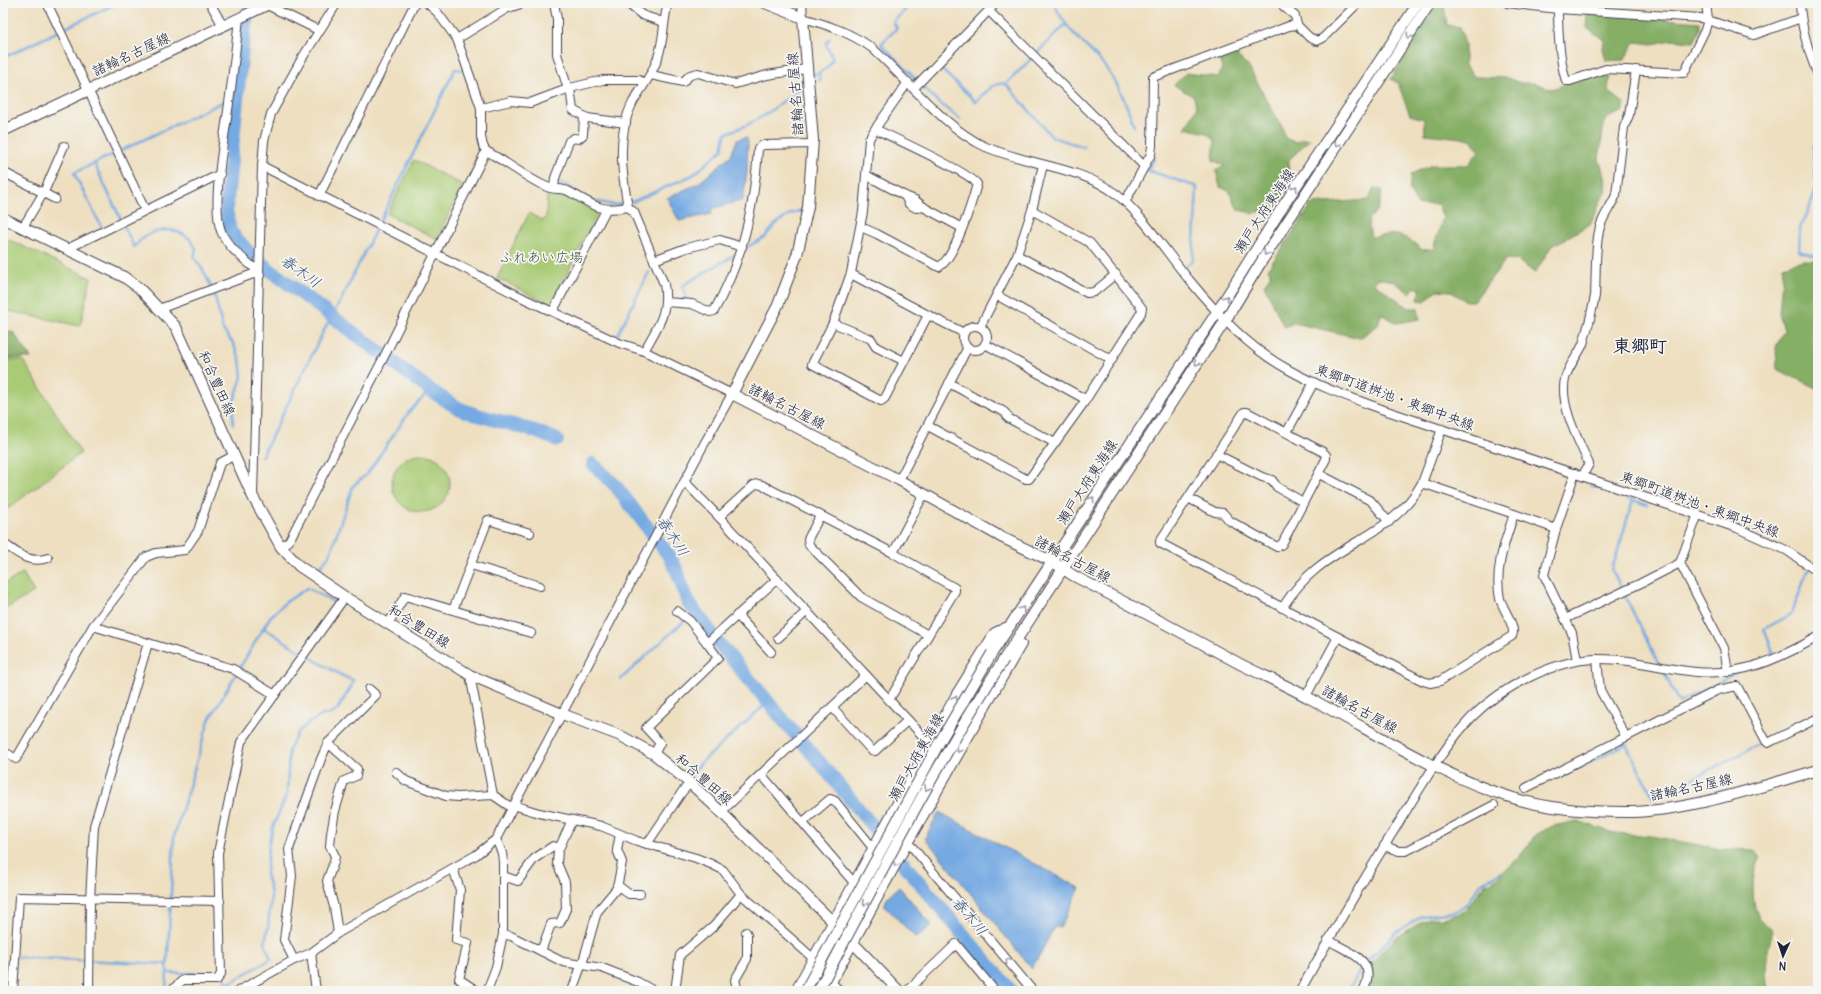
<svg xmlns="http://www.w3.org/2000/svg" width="1821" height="994" font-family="Delius,'Klee One',sans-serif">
	<rect width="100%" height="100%" fill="#f6f6f2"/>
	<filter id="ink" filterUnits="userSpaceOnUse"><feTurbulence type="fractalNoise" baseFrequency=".025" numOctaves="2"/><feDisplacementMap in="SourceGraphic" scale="8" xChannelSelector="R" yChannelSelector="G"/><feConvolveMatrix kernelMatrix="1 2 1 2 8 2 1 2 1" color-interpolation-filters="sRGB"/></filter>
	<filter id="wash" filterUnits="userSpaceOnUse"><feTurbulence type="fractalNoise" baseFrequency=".012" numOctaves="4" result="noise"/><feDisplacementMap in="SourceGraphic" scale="16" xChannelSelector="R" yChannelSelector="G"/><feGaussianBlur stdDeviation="0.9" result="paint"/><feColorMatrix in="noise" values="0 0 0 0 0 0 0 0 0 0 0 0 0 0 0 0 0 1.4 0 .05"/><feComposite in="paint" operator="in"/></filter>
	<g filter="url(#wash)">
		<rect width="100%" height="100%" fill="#eedfc0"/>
		<!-- green -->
		<g fill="#a9cb74" stroke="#667658">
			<path d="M414,160l49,25 -26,54 -50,-25z"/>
			<path d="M552,189l46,23 -47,93 -54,-27 32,-65 14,8 3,-4 1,-23z"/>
			<path d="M3,237l88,41 -11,48 -77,-16z"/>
			<path d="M3,360h20l58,93 -75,57h-3z"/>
			<circle cx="421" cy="483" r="29"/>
			<path d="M23,573l11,19 -27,16 -4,-8v-15z"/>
		</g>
		<!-- forest -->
		<g fill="#86af66" stroke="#546850">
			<path d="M1438,3h3l3,3 3,19 13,2 5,17v22l10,11 32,1 14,5h13l17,6 48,-15 11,-1 -2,18 17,13 -3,8 -13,5 -5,7 -5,35 7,21 -1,12 -15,32 -39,23 -16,26 -18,-13 -11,-1 -32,42h-8l-16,-10 -13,-1 -12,11 -7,-1 2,-11 -5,-2 -5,6 -17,-12 -14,-3 -5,5 35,25h9l2,11 -23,4 -16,-9 -3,11 -18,13 -66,-15 -10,4 -20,-42 7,-11 -3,-5 44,-65 57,-4 5,-12 8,2 -4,20 -10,10 3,17c25,-3 30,-6 51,13l11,-1 10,-31 -5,-14 -20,1 -9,-15 2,-16 21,-9h36l11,-14 -8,-12 -46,-5 -1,-15 -14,-4 -12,-32 -7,-4z"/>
			<path d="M1587,13l113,9v8l-6,12 -23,-2 -18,4 -18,-2 -11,18 -18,1 -3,-13 1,-9 -18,-11z"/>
			<path d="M1234,53l14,13 34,61 4,12 10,3 6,-3h8l-21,21c0,24 -5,31 -18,50l-19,3 -14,-3 -9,-19 -9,-4 -4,-17 9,-4 -12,-6 2,-20 -9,-7 -21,-5 12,-20 -3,-11 -20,-12 12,-12 33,4 3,-9 -3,-10z"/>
			<path d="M1803,260h15v129l-41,-20 -1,-22 8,-17 -5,-17 4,-47z"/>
			<path d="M3,329l11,4 17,25h-28z"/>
			<path d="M1578,821l36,12 37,3 69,13 34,1 6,8c-9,11 -9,47 -1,59 4,5 9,9 14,13 -6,21 -9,39 -5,61h-401c5,-10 7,-17 3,-27l24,-25 27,-17 9,-4h14l21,-7 20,-27 6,-2 13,-11 19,-19 14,-18 16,-8z"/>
		</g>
		<!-- water -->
		<g fill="#75a9e2" stroke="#4c668e">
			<path d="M746,137l2,4 -1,31 -4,28 -32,9 1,5 -33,7 -12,-23 32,-15 32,-28 6,-15z"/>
			<path d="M939,812l141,76 -20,40 -5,-2 -23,43 -107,-131z"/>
			<path d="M899,887l33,38 -16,13 -32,-33 4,-9z"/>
		</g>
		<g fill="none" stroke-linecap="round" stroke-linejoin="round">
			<!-- stream -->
			<g stroke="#75a9e2" stroke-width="2.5">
				<path d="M912,3l-19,19 4,6 -16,16 57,58 22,17"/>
				<path d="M1054,3c10,25 31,41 48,60 15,18 25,41 32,63"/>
				<path d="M1288,5l2,-2"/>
				<path d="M3,58l114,-55"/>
				<path d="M941,69l35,33c8,-8 17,-21 30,-18l46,53 32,10"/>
				<path d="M819,73l1,8"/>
				<path d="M814,75c9,-4 14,-6 19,-16l-7,-15 4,-6"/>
				<path d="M1006,84l60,-60"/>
				<path d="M471,90l6,19 -1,30 3,7"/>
				<path d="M232,98l7,-3"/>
				<path d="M1813,147l3,38 -7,25 -9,18 -1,23 19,6"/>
				<path d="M1154,159l-7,11 50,17 -4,73 -7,6"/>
				<path d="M94,163l40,84c15,-18 38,-23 56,-8 2,2 4,7 6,10l-2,8 9,13 11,23 9,37 10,13 7,16 2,18 -9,27v20"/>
				<path d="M557,183h5l12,7"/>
				<path d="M594,201l20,4 7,-1"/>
				<path d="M632,202l61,-27 29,-25 3,-15 2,-2 18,-7 20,-11 36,-27"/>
				<path d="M102,228l-28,-55 153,-73"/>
				<path d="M744,249l21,-12 11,-13 13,-9 12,-5"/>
				<path d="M681,300l6,-2 -5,-12 54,-32"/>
				<path d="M616,338l33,-66"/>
				<path d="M261,456l2,-2 61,-124 16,-28 115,-233 9,1"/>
				<path d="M1590,485l57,20"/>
				<path d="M1633,500l-21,70 47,94"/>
				<path d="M1813,566l5,-6"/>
				<path d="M318,570l12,-16 23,-68 15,-13 41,-61 21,-22"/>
				<path d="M1764,659l10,-5 -10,-25 26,-14 3,-4 13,-37 4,-5"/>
				<path d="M1662,668l17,35 57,-30"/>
				<path d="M621,679l62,-57 14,-7"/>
				<path d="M692,772l10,-10 66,-60"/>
				<path d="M1561,777l65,-33 28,54 106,-54"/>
				<path d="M17,957l150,7"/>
				<path d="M1367,961l30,-29 25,-16 31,-4 11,-5 18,-24 18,-11"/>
				<path d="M167,973l58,1 1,11 45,-26 -6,-15 3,-17 3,-29 -1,-9 -4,-15 3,-31 4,-16 14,-33 2,-44 9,-18 9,-8 16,-9 8,-1 6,-4 14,-23 2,-7c-11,-3 -18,-9 -28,-14 -21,-12 -41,-25 -61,-38"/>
				<path d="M166,991l8,-154 35,-117 61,-103 16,-15 21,-14 27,14"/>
				<path d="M255,991h2"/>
				<path d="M1349,991l13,-25"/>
			</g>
			<!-- river -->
			<g stroke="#75a9e2" stroke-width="14">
				<path d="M251,3l-7,27 -18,180 4,21 20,23 16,13 164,123 28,18 16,6 61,17 22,9"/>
				<path d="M593,464l22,21 55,72 7,14 11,31 24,32"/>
				<path d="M716,640l80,95"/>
				<path d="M801,740l74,89"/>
				<path d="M903,863l108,128"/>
			</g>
		</g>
	</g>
	<g filter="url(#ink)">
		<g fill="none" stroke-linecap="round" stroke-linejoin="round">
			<!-- minor casing -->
			<g stroke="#413e4f" stroke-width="10">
				<g id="minor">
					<path d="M47,3l98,207"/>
					<path d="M210,3l13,23"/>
					<path d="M427,3l10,9 20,27 24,69v29l2,9 3,5c21,11 40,27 61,36 7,3 15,1 21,4 25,13 30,22 60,16"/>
					<path d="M554,3l3,16v35l11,35"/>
					<path d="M627,3l15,12 21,7"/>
					<path d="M802,3l1,15c25,7 48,15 69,30 35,31 72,80 114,99 42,18 93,19 130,47 28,22 52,61 75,88 28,34 59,67 98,88 30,17 63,28 95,40l353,118 49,22 32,22"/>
					<path d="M1284,3v4l11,9 2,9"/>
					<path d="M1507,3l51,6 143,9 53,17 47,-17"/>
					<path d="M1800,3c1,26 8,48 18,72"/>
					<path d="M269,4l2,3 49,24"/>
					<path d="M1558,9c0,23 1,49 8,72h4l36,-12 78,4 21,-43 3,-10 -2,-17"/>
					<path d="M989,11l155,155"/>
					<path d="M239,18c-3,29 -6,57 -10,85 -4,32 -18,100 -8,128 6,15 20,26 32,36"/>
					<path d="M457,39l49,-30 17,-6"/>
					<path d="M651,75l32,7 7,-7 8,-2 37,11 32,-9 39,-6"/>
					<path d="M908,82l-33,47 -6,10 -6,73 -12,61 -18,50 -21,41 69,37 4,-3 43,-83 36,18"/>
					<path d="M570,88l3,22 14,8 39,5"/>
					<path d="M914,88l82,-85"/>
					<path d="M481,108l30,-7 19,2 40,-15 33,-8h36l6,3"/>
					<path d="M3,172l52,27"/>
					<path d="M866,175l39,21 10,4 10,8 37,20"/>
					<path d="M554,188l1,-10 14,-37 5,-3 4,1 5,-4 1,-19"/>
					<path d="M319,196l96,-193"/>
					<path d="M905,196l4,8 7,4 8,-1"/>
					<path d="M1125,202l26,-48 1,-8 1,-69 136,-51 8,-1 12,12 8,4 6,-3 35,-35"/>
					<path d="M23,227l21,-35 20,-46"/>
					<path d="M861,227l16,7 62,33c16,-9 33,-65 38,-83 -5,-10 -87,-48 -102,-55"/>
					<path d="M67,249l153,-75"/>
					<path d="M1017,255l70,38 7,-1 22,-18"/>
					<path d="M654,260l32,-12 34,-8 22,7"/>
					<path d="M851,274l77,41"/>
					<path d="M998,296l114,64"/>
					<path d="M666,302l26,2 18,8 4,-1c29,-51 41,-106 44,-163l5,-3 50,-1"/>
					<path d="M159,309l94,-35 7,1"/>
					<path d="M553,311l53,-101"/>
					<path d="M833,323l38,16 5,8 28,14"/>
					<circle cx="975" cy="338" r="12"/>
					<path d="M980,327l37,-72 15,-45 11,-45"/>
					<path d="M985,344l100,55"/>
					<path d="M644,351c14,-25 25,-38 20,-67l-30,-72 -6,-5c-6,-33 -12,-73 5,-105 9,-15 20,-28 25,-45 6,-17 5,-36 10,-54"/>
					<path d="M949,383l46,25c6,2 11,3 13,10l47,25"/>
					<path d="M928,426l98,53h3l54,-75 58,-91 1,-5 -52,-65 -58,-33"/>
					<path d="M1287,432l27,-50"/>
					<path d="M1216,454l46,23 10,3 5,7 26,15"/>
					<path d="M1575,473l-19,56 -12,46 28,58 5,27"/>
					<path d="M1319,474l52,27 18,21"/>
					<path d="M1583,475l6,-11c-10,-23 -30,-59 -24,-85 3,-13 13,-23 18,-35 5,-16 9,-32 12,-48 1,-19 0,-47 4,-65 2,-13 12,-24 17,-36l8,-68 5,-12 7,-45"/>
					<path d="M899,480l69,-133"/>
					<path d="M685,482l34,35 228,245"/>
					<path d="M1422,483l20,-54"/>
					<path d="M253,496l9,-330 2,-25 7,-27 30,-54 36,-57"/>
					<path d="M1188,498l27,14 8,1 7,8 47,26 5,-3 44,-85v-4l-3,-3 -76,-40h-3l-84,129v2l178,94"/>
					<path d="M1698,514l-18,49 44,85 4,24"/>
					<path d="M820,516l-12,23 1,6 52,52 67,38"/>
					<path d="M719,517l35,-32 3,-1 5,1 131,68 62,35v3l-66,109"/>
					<path d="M3,543c16,11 26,21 45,15"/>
					<path d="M281,547l8,-6 99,-192 98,-198"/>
					<path d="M893,553l31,-59"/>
					<path d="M471,565l69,21"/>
					<path d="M1282,608c10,-15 20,-28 34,-39 38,-31 81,-40 106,-86l92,31"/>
					<path d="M453,610l35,-90 42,13"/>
					<path d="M677,611l13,10 17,22"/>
					<path d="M737,615l34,37"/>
					<path d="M1565,619l76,-36 39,-20"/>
					<path d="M388,624l17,-28 126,37"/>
					<path d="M93,626l140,43 42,26"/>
					<path d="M778,638l29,-27"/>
					<path d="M1597,659l3,31 26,47"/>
					<path d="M470,675l23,120"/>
					<path d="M1306,696l32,-59 85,44 7,2 10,-2 72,-45c5,-8 -9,-27 -12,-37 -6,-30 5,-57 14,-85l42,15"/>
					<path d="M832,707l39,43 4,1 33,-31"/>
					<path d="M328,743l48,-48 -7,-6"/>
					<path d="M3,751l13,8 77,-133 53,-69 10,-4 29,-3 13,-19 22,-68 13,-7"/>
					<path d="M654,754l6,-11 -14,-15 72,-70 -11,-15 70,-64"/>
					<path d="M396,772l10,9 40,15 12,1 35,-2 19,13"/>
					<path d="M761,774l94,110"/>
					<path d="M1526,788l192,-98 19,-4 29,55 2,2 50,-25"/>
					<path d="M513,805l26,8 62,13 36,15 59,17 15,6 12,6 18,24 73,65"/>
					<path d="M721,812l145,-137"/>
					<path d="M803,822l27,-23 5,2 38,47"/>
					<path d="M904,840l9,8 120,143"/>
					<path d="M647,844l35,-52 8,-9"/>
					<path d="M1384,846l15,5h7l88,-46"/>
					<path d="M453,868l7,22 -4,50 12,3 -9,36 18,12"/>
					<path d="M503,876l15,5 16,-22 19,-13 6,2"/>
					<path d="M617,885l12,9h11"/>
					<path d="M503,934l8,2 52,26 39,6 36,14 16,9"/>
					<path d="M1328,940c22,13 51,20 35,51"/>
					<path d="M541,951l10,-27 9,-1 6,-14 -1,-27 -8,-19 1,-12 14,-31"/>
					<path d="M311,953l5,38"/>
					<path d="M294,960l-10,-20 8,-64 -3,-27 32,-90 7,-16 29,26 -1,7 -12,5 -9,30 -4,23 -1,12 5,10 -1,6 -7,19 7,26 4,26"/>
					<path d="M831,982l9,9"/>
					<path d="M13,991l6,-94 201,4"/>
					<path d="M89,991l1,-91 4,-74 54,-183"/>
					<path d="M174,991v-3l9,-8h34l4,-6 -3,-121 23,-111 104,-145"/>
					<path d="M238,991l56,-31 17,-7 27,-20 138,-78 20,-16 207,-393 29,-52 -88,-43 -25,-8 -94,-44 -263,-133"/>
					<path d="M487,991l9,-24 7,-33v-72l-1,-9 -6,-14"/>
					<path d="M572,991l12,-33 13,-46 20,-24 5,-26 -5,-12 3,-16"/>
					<path d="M675,991l5,-36 34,-29 27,-32"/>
					<path d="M738,991l-3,-11 12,-21v-25l-1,-2"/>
					<path d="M907,991l49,-47 39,47"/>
					<path d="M1300,991c34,-61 69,-121 106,-180 20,-32 40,-67 66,-94 30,-30 82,-57 124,-58 34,-1 67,10 100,13 47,4 82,-13 122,-35"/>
				</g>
			</g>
			<!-- major casing -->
			<g stroke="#413e4f" stroke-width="12">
				<g id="major">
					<path d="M765,3l38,15 10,122 -5,67 -11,48 -19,50 -46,89 167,86 102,57 52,25 21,14c57,29 112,59 168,89 22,11 44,20 65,32 66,34 131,78 203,100 36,12 77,15 115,15 62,0 133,-25 193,-42"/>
					<path d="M3,131l268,-128"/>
					<path d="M3,218l121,59 15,11 37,39 77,170 28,50 18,19 46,31 125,78 92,39 59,22 33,18 36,29 31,29 113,111 65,68"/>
					<path d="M992,653l225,-341 68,-109 133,-200"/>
					<path d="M1004,659l221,-338 38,-62 167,-256"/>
					<path d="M796,991l161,-297 38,-61 15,-7"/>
					<path d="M826,991l81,-148 114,-199"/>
				</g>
			</g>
			<!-- minor -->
			<use href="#minor" stroke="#fff" stroke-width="8"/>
			<!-- major -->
			<use href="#major" stroke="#fff" stroke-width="10"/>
			<!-- major-bridge casing -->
			<g stroke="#413e4f" stroke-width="12" stroke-linecap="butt">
				<g id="major-bridge">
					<path d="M805,991l134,-248 53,-90"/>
					<path d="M818,991c60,-112 117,-226 186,-332"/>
				</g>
			</g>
			<!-- major-bridge -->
			<use href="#major-bridge" stroke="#fff" stroke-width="10"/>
		</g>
		<!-- one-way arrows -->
		<defs><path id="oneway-chevron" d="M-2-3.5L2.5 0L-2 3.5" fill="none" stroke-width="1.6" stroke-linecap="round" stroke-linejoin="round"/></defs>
		<g stroke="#9c9ca7">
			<use href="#oneway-chevron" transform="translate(1409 36) rotate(123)"/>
			<use href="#oneway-chevron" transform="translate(1337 144) rotate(123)"/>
			<use href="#oneway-chevron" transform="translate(1295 188) rotate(-56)"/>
			<use href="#oneway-chevron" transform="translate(1266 253) rotate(123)"/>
			<use href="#oneway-chevron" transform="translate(1226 298) rotate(-57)"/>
			<use href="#oneway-chevron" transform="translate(1197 363) rotate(123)"/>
			<use href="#oneway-chevron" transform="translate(1092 499) rotate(-56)"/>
			<use href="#oneway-chevron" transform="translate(1022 609) rotate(-57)"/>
			<use href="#oneway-chevron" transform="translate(955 698) rotate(-61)"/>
			<use href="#oneway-chevron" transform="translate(959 750) rotate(120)"/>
			<use href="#oneway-chevron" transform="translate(927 788) rotate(119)"/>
			<use href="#oneway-chevron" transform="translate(896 864) rotate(118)"/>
			<use href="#oneway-chevron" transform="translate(865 903) rotate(118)"/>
			<use href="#oneway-chevron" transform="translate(1008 961) rotate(-130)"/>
		</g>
	</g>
	<g text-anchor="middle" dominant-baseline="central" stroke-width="3.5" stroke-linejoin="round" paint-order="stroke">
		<!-- street labels -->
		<g font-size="14" fill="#22223b" stroke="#f6f6f2">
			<text transform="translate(131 54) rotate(-25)">諸輪名古屋線</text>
			<text transform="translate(795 94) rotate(-94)">諸輪名古屋線</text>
			<text transform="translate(1264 211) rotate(-57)">瀬戸大府東海線</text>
			<text transform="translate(217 383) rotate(66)">和合豊田線</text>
			<text transform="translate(1395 397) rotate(20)">東郷町道桝池・東郷中央線</text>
			<text transform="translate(787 406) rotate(27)">諸輪名古屋線</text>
			<text transform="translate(1087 482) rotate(-57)">瀬戸大府東海線</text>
			<text transform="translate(1700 504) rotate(20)">東郷町道桝池・東郷中央線</text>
			<text transform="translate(1073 559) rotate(28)">諸輪名古屋線</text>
			<text transform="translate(419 626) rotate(32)">和合豊田線</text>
			<text transform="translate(1360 709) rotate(29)">諸輪名古屋線</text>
			<text transform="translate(916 757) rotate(-61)">瀬戸大府東海線</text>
			<text transform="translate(704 779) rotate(41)">和合豊田線</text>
			<text transform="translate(1691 787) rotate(-12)">諸輪名古屋線</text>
		</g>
		<!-- park labels -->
		<g font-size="14" fill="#4a554c" stroke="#f6f6f2">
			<text x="541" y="257">ふれあい広場</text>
		</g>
		<!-- water labels -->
		<g font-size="15" font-style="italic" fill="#43587e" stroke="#f6f6f2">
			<text transform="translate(301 271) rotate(36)">春木川</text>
			<text transform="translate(673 536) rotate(57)">春木川</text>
			<text transform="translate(970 916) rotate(50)">春木川</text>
		</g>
		<!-- district labels -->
		<g font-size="18" font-weight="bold" fill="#22223b" stroke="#f6f6f2">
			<text x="1640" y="345">東郷町</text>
		</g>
	</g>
	<!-- margin -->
	<rect width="1821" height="994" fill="none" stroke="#f6f6f2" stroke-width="16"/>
	<!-- north arrow -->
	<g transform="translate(1783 956) rotate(183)" stroke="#f6f6f2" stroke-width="3" paint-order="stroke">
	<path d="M0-3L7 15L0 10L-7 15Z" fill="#22223b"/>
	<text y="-6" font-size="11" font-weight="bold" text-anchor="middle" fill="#22223b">N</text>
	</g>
</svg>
